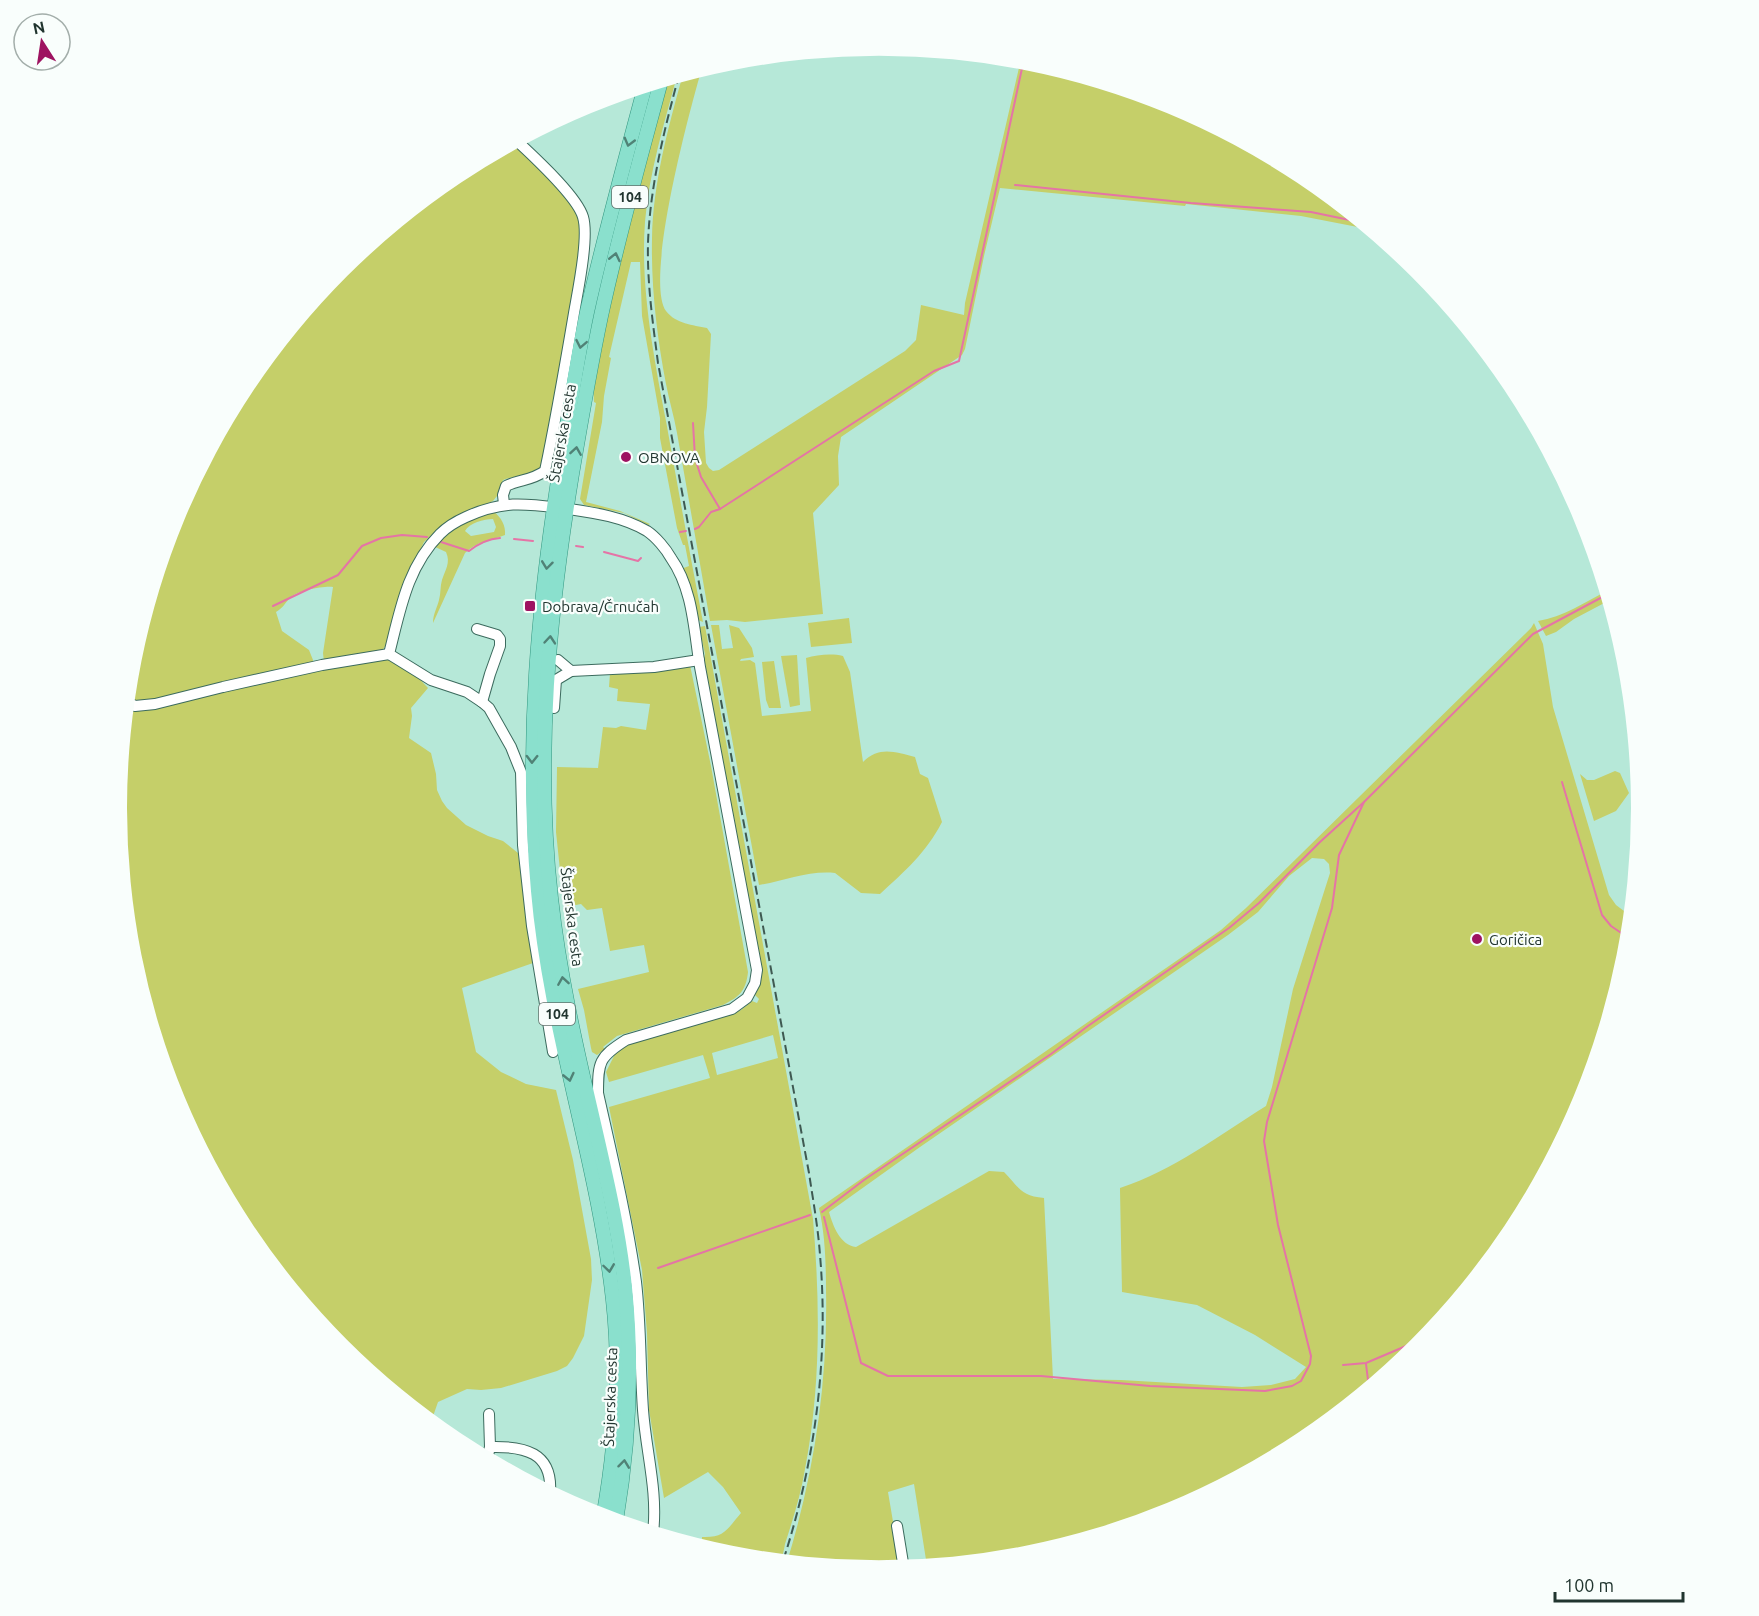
<svg xmlns="http://www.w3.org/2000/svg" width="1759" height="1616" font-family="Ubuntu,sans-serif">
	<rect width="100%" height="100%" fill="#b6e8d8"/>
	<!-- green -->
	<g fill="#c5cf69" fill-rule="evenodd">
		<path d="M1021,59l8,1 143,43 132,71 69,56 -72,-14 -115,-12 -1,2 -185,-18 -16,68 -19,93 -3,6 -121,82 -3,19 1,29 -26,28 10,101 -78,8 -18,-2 -17,1c-11,-63 -22,-126 -33,-188 -3,-17 -8,-33 -11,-49 -9,-47 -15,-97 -14,-145 1,-56 16,-111 31,-165l19,-6c-12,41 -58,212 -36,243 10,13 27,14 41,17l4,6 -4,73 -3,25 2,31 3,5 4,3 6,-1 186,-119 11,-11 5,-35 43,10 1,-12z"/>
		<path d="M677,76c-13,48 -28,97 -32,146 -5,64 9,136 21,199 12,67 24,134 37,201l-5,-2 -17,-51 8,-3 -4,-21h-2l-6,-17 -17,-90v-20l-18,-102 -2,-54h-9l-22,95 2,1 -7,38 -2,26 -16,80 34,9 30,13 -2,1 -24,-12 -40,-8 -4,-6 16,-96 -2,-1 -1,-22 36,-160 38,-141z"/>
		<path d="M513,143l47,46 20,29 -1,50 -38,201c-11,8 -26,6 -38,11l-6,16 -4,5 -34,15 -20,12 -15,14 -17,36 -20,65 -3,5 -3,3 -57,11 -1,-9 10,-66c-10,-1 -35,3 -43,11 -6,6 -6,9 -14,14l6,19 27,19 4,10 1,5 -168,38 -19,-3 4,-41 44,-143 70,-132 95,-116 116,-95z"/>
		<path d="M494,512c7,5 12,14 11,23 -15,6 -28,6 -40,18l-32,70c0,-9 4,-15 6,-23 2,-7 1,-14 3,-20 3,-10 9,-17 4,-28l-13,-6c21,-20 34,-26 61,-34zM493,519l3,8 -2,5 -23,4 -6,-5c4,-8 19,-12 28,-12z"/>
		<path d="M1607,591l3,9 -36,19 -18,13 -10,4 -8,-15c25,-4 47,-19 69,-30z"/>
		<path d="M849,618l3,25 -41,4 -3,-24z"/>
		<path d="M1534,623l9,21 10,63 56,188 7,10 16,12 -4,40 -44,143 -70,132 -95,116 -116,95 -132,70 -143,43 -101,10 -13,-82 -26,8 13,77 -22,2 -92,-9c27,-88 41,-179 39,-272 0,-27 -1,-56 -7,-82l402,-278 25,-22 285,-280zM1312,858l12,1 5,5 1,9 -37,116 -21,98 -6,19c-47,29 -93,65 -146,82v2l2,102 75,13 58,30 51,32 -11,12 -24,6 -29,2 -121,-7 -68,-1 -9,-181c-24,-2 -25,-11 -40,-26l-15,-1 -133,76c-16,-2 -23,-21 -27,-35l91,-65 308,-212 30,-23 31,-36z"/>
		<path d="M711,625h8l3,24 11,-1 -4,-23 10,3 13,20 2,9 -13,2 -1,2 10,-1 5,3 7,53 49,-5 -5,-53c11,-3 25,-5 37,-2l7,16 13,90c16,-16 32,-10 52,-5l5,17 8,4 14,44c-16,31 -37,49 -62,72l-19,-1 -26,-20c-25,-3 -51,8 -76,12z"/>
		<path d="M705,626l108,593c7,83 8,167 -8,250 -4,25 -12,50 -20,75 -1,6 -2,11 -5,17l-50,-5 -28,-8v-11c23,1 25,-8 39,-24l-18,-26 -15,-15 -44,26 -15,-88 -2,-77 -5,-63 -33,-163 101,-29 -7,-23 -94,27 -3,-10 11,-22 8,-6 106,-30 10,-4 11,-9 5,2 2,-4 -4,-4 6,-16 -1,-15 -56,-306 1,-4 -6,-27zM773,1035l5,23 -61,17 -5,-22z"/>
		<path d="M797,655l3,50 -10,2 -9,-51z"/>
		<path d="M386,659l27,13 15,16 -17,20 1,8 -3,22 22,15 5,21 1,16 5,11 5,7 19,17 22,11 15,5 15,12 15,110 -71,25 14,64 25,20 25,12 30,6 17,70 18,99 1,21 -8,56 -11,22 -6,8 -10,5 -56,17 -20,2 -14,-1 -29,13 -7,20 -91,-75 -95,-115 -71,-132 -43,-143 -14,-149 10,-102z"/>
		<path d="M774,661l7,47h-12l-3,-8 -4,-38z"/>
		<path d="M690,665l21,101 37,206c-2,19 -9,25 -25,33l-106,31 -14,11 2,2 -8,6 -5,-3 -1,-4 -7,-38 -6,-21 71,-17 -5,-27 -34,6 -8,-43 -15,2 -6,-6 -15,3 -4,-18 -6,-57 1,-65 41,1 5,-41 13,1 5,-2 25,4 4,-26 -33,-3 1,-12 -9,-2 1,-14z"/>
		<path d="M1615,771l5,2 9,20 -13,18 -22,10 -14,-47 7,6h7z"/>
	</g>
	<g fill="none" stroke-linecap="round" stroke-linejoin="round">
		<!-- stream -->
		<g stroke="#e574a6" stroke-width="2">
			<path d="M1015,185l176,18 120,9 53,11"/>
			<path d="M693,423l2,35 6,19 19,32"/>
			<path d="M695,529l4,-2 12,-15 9,-3 214,-138 25,-10 65,-302"/>
			<path d="M680,532l6,-1"/>
			<path d="M514,539l19,2"/>
			<path d="M441,542l28,9c10,-8 19,-12 31,-13"/>
			<path d="M576,546l7,1"/>
			<path d="M604,552l34,9 3,-3"/>
			<path d="M273,606l65,-31 24,-29 19,-8 21,-3 25,2"/>
			<path d="M1562,782l40,133 9,11 19,13"/>
			<path d="M822,1212l42,-32 187,-126 37,-28 141,-98 30,-25 61,-61 44,-40 169,-168 75,-40"/>
			<path d="M824,1217l37,146 27,13h153l109,10 115,5 27,-5 9,-5 9,-17 1,-8 -33,-131 -14,-84 3,-19 65,-214 7,-53 25,-53"/>
			<path d="M658,1268l152,-53"/>
			<path d="M1366,1364l3,24"/>
			<path d="M1343,1365l23,-2 40,-17 19,-6"/>
		</g>
		<!-- minor casing -->
		<g stroke="#3c6b5e" stroke-width="12">
			<g id="minor">
				<path d="M504,504l-1,-9 3,-9c14,-7 25,-5 39,-15 11,-52 20,-105 29,-158 4,-23 15,-76 9,-96 -6,-21 -49,-60 -66,-76"/>
				<path d="M477,629l20,6 3,4v7l-10,28 -8,28"/>
				<path d="M558,660l13,11 83,-4 45,-7"/>
				<path d="M127,702l8,4 20,-2 68,-17 99,-22 67,-11"/>
				<path d="M554,708l2,-28 15,-9"/>
				<path d="M553,1052l-21,-126 -9,-81 -2,-73 -10,-25 -22,-39 -7,-6 -15,-10 -36,-12 -42,-26c11,-43 18,-87 51,-120 7,-7 17,-13 26,-17 39,-18 62,-13 103,-8 27,4 54,8 78,22 9,6 19,18 24,27 22,31 23,73 29,109l57,303 -2,13 -8,15 -15,11 -106,31c-27,17 -28,22 -28,53 14,63 29,125 38,189 5,43 4,85 7,128 3,42 15,81 10,123"/>
				<path d="M490,1447c34,-1 63,5 60,46"/>
				<path d="M487,1459l3,-12 -1,-33"/>
				<path d="M897,1526l7,43"/>
			</g>
		</g>
		<!-- major casing -->
		<g stroke="#339780" stroke-width="15">
			<g id="major">
				<path d="M603,1518c13,-72 18,-146 10,-218 -15,-138 -63,-270 -75,-409 -13,-148 0,-289 24,-435 8,-48 15,-97 25,-144 17,-76 38,-151 58,-226"/>
				<path d="M616,1521c13,-77 17,-155 9,-233 -6,-59 -20,-116 -33,-173 -17,-72 -33,-144 -41,-217 -16,-142 -2,-283 21,-424 9,-53 18,-106 29,-158 17,-79 39,-157 60,-235"/>
			</g>
		</g>
		<!-- minor -->
		<use href="#minor" stroke="#fff" stroke-width="10"/>
		<!-- major -->
		<use href="#major" stroke="#8ae0cd" stroke-width="14"/>
		<!-- rail -->
		<path stroke="#3f5951" stroke-width="2" stroke-dasharray="9 4.5" stroke-linecap="butt" d="M679,75c-15,56 -29,111 -31,168 -1,41 5,81 10,120l151,810c4,27 9,54 11,82 9,103 -5,208 -37,306"/>
	</g>
	<!-- one-way arrows -->
	<defs><path id="oneway-chevron" d="M-2-3.5L2.5 0L-2 3.5" fill="none" stroke-width="1.6" stroke-linecap="round" stroke-linejoin="round" transform="scale(1.5)"/></defs>
	<g stroke="#508276">
		<use href="#oneway-chevron" transform="translate(629 142) rotate(105)"/>
		<use href="#oneway-chevron" transform="translate(615 257) rotate(-77)"/>
		<use href="#oneway-chevron" transform="translate(581 344) rotate(101)"/>
		<use href="#oneway-chevron" transform="translate(576 451) rotate(-81)"/>
		<use href="#oneway-chevron" transform="translate(547 565) rotate(97)"/>
		<use href="#oneway-chevron" transform="translate(550 640) rotate(-85)"/>
		<use href="#oneway-chevron" transform="translate(532 759) rotate(91)"/>
		<use href="#oneway-chevron" transform="translate(563 981) rotate(-99)"/>
		<use href="#oneway-chevron" transform="translate(569 1077) rotate(77)"/>
		<use href="#oneway-chevron" transform="translate(609 1268) rotate(82)"/>
		<use href="#oneway-chevron" transform="translate(624 1464) rotate(-83)"/>
	</g>
	<!-- markers -->
	<g fill="#9e1361" stroke="#f9fefc" stroke-width="2">
		<circle cx="626" cy="457" r="6"/>
		<rect x="524" y="600" width="12" height="12" rx="3"/>
		<circle cx="1477" cy="939" r="6"/>
	</g>
	<g text-anchor="middle" dominant-baseline="central" stroke-width="4.5" stroke-linejoin="round" paint-order="stroke">
		<!-- shield labels -->
		<g fill="#f9fefc" stroke="#62716c" stroke-width="1.5">
			<rect x="612" y="186" width="36" height="22" rx="4.5"/>
			<rect x="539" y="1003" width="36" height="22" rx="4.5"/>
		</g>
		<g font-size="14" font-weight="bold" fill="#21352f">
			<text x="630" y="197">104</text>
			<text x="557" y="1014">104</text>
		</g>
		<!-- street labels -->
		<g font-size="15" fill="#21352f" stroke="#f9fefc">
			<text transform="translate(562 433) rotate(-80)">Štajerska cesta</text>
			<text transform="translate(572 917) rotate(83)">Štajerska cesta</text>
			<text transform="translate(610 1397) rotate(-88)">Štajerska cesta</text>
		</g>
		<!-- poi labels -->
		<g font-size="15" fill="#21352f" stroke="#f9fefc" text-anchor="start">
			<text x="638" y="457">OBNOVA</text>
			<text x="542" y="606">Dobrava/Črnučah</text>
			<text x="1489" y="939">Goričica</text>
		</g>
	</g>
	<!-- crop -->
	<path d="M0 0H1759V1616H0ZM127 808a752 752 0 1 1 1504 0a752 752 0 1 1-1504 0Z" fill="#f9fefc" fill-rule="evenodd"/>
	<!-- north arrow -->
	<g transform="translate(42 42) rotate(348)"><circle r="28" fill="#f9fefc" stroke="#a3aeaa" stroke-width="1.5"/>
	<path d="M0-4.5L10 22L0 15L-10 22Z" fill="#9e1361"/>
	<text y="-9" font-size="16" font-weight="bold" text-anchor="middle" fill="#21352f">N</text>
	</g>
	<!-- scale -->
	<path d="M1555 1592v9h128v-9" fill="none" stroke="#21352f" stroke-width="3"/>
	<text x="1564" y="1592" font-size="18" fill="#21352f" stroke="#f9fefc" stroke-width="4.5" paint-order="stroke">100 m</text>
</svg>
